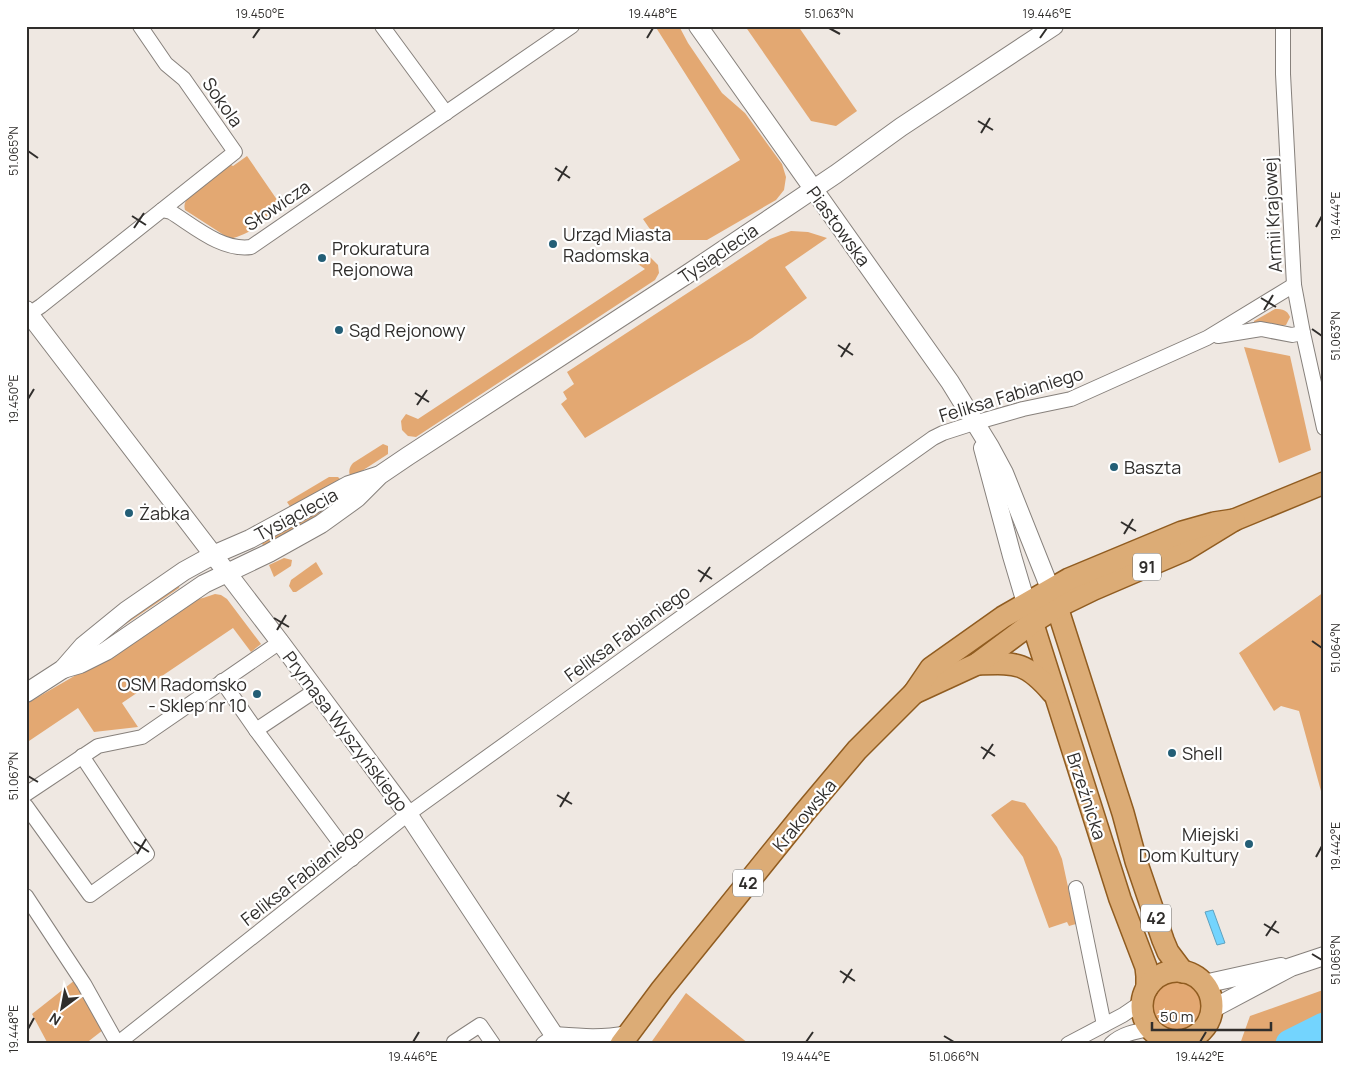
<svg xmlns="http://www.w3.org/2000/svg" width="1350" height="1070" font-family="Manrope,sans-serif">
	<rect width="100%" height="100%" fill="#efe8e2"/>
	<!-- green -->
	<g fill="#e3a872">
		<path d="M655,26h24l9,17 34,50 23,20 37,51 4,13 -2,13 -8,10 -69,40h-45l-6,-2 -13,-19 97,-59z"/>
		<path d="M745,26h53l59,85 -21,15 -25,-5z"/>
		<path d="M247,156l35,51c-17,15 -29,26 -52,32l-45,-29c-2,-7 2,-11 6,-16l38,-30 4,2z"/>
		<path d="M791,231l17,1 19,6 -42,29 22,31 -55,40 -167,100 -24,-34 6,-5 -4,-7 11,-8 -7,-12 203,-133z"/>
		<path d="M650,257l8,8 1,8 -4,7 -239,157 -8,-1 -6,-6 -1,-9 5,-7 12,5 227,-150 -10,-7 8,-4z"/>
		<path d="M1275,309c8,0 12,1 15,8l-4,8 -4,1 -28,-3v-2z"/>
		<path d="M1244,347l46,9 21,94 -32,13z"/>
		<path d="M383,444l5,2v8l-37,24c-3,-6 -2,-10 2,-15z"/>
		<path d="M329,477h9l5,5 -52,26 -4,-6z"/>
		<path d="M350,497l-86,51 -2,-5 47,-25 26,-17z"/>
		<path d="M284,558l8,2 -1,6 -17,11 -5,-12z"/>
		<path d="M316,562l7,12 -27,18h-3l-4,-6 2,-6z"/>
		<path d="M180,583l-1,5 -56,38 -34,27 20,-21z"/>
		<path d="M1324,592v210l-25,-91 -18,-5 -7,5 -35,-58z"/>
		<path d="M215,594l6,1 6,4 34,45 -10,8 -18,-24 -111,75 16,24 -44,5 -16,-24 -52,35v-39l76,-44 86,-59 15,-3z"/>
		<path d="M1012,800l13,3 32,44 5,12 14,65 -7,2 -2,-4 -18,6 -26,-71 -32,-42z"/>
		<path d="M75,980l28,50 -18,14h-37l-16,-30z"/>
		<circle cx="1177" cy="1006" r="24"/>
		<path d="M1323,990l1,44 -20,10h-64l10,-28z"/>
		<path d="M686,993l63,51h-99z"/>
	</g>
	<!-- water -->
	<path fill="#73d4fe" stroke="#5fa2bf" d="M1213,910l12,33 -8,2 -12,-33z"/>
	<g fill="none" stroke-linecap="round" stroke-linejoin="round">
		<!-- river -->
		<path stroke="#73d4fe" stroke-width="29" d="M1290,1044l34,-17"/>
		<!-- minor casing -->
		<g stroke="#87817c" stroke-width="16">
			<g id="minor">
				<path d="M140,26l26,38 18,15 51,73 -73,58"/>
				<path d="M382,26l64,87"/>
				<path d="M1283,26v48l11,211 9,48 21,95"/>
				<path d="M26,316l15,-10 121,-96 9,2c24,15 51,39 80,35l321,-221"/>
				<path d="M1218,336l43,-7 31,6 11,-2"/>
				<path d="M222,681l34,49 96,129"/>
				<path d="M256,730l60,-40"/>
				<path d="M26,794l72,-48 44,-9 138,-95"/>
				<path d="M26,806l64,89 57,-41 -65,-98"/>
				<path d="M1076,888l28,137"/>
				<path d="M26,896l58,88 33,59"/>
				<path d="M117,1044l291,-230 275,-198 250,-178 10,-5 31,-10 49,-14 48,-10 136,-61 87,-53"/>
				<path d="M454,1044v-2l26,-17 13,19"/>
				<path d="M543,1044l11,-8"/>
				<path d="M1068,1044l55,-29 19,-13"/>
				<path d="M1111,1044c10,-10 25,-13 39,-15"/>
			</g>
		</g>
		<!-- tertiary casing -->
		<g stroke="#87817c" stroke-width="20">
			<g id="tertiary">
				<path d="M698,26l252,356 40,65 14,26 51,128"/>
				<path d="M26,310l254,332 128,172 152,230"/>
				<path d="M983,448l29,108 14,47"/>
				<path d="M63,669l17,-5 26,-13 98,-67 65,-31 52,-29 36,-26 23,-23 28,-19 281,-183 147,-99 65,-47 153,-101"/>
				<path d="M26,693l37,-24 20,-23 43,-35 58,-40 29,-16 37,-16 99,-54 28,-9"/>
				<path d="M1204,984l77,-17"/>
				<path d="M1212,1009l79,-42 33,-11"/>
				<path d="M554,1036c26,2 48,4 73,-1"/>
			</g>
		</g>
		<!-- primary casing -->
		<g stroke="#905c20" stroke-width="24">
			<g id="primary">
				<path d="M1057,607l66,206 13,48 27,79 5,12 15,20"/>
				<path d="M1029,612l91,287 26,68 1,9v12"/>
				<path d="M977,664c39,-1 48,-3 75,28"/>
				<path d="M914,693l63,-29 55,-41 25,-16 37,-18 91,-39 49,-30 90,-37"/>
				<circle cx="1177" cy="1006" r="35"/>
				<path d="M621,1044l41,-55 142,-176 53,-63 57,-57 17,-25 72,-51 66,-38 113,-47 32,-9 20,-3"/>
			</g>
		</g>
		<!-- minor -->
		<use href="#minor" stroke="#fff" stroke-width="14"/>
		<!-- tertiary -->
		<use href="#tertiary" stroke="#fff" stroke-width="18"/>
		<!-- primary -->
		<use href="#primary" stroke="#dcac76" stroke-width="21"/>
	</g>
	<!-- ticks -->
	<path fill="none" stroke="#302e2c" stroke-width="2" d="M829,28l11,6M253,38l7,-10M647,38l6,-10M1040,38l7,-10M978,121l15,9M981,133l9,-15M28,151l10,7M555,168l15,10M558,181l9,-15M132,216l14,9M1316,227l6,-11M134,228l10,-15M1261,298l15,9M1264,310l9,-15M1312,329l10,7M838,345l15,10M841,357l9,-14M415,393l14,9M28,399l6,-10M417,405l10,-15M1121,522l15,9M1124,534l9,-15M698,570l14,9M700,582l10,-15M274,618l15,9M277,630l9,-15M1312,641l10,7M981,747l14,9M983,759l10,-15M28,776l10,6M557,795l15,9M560,807l9,-15M134,842l15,10M137,854l9,-15M1316,857l6,-11M1264,924l15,9M1266,936l10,-15M1312,954l10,6M840,971l15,10M843,983l9,-14M28,1029l6,-11M944,1036l10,6M413,1042l6,-10M806,1042l7,-10M1200,1042l6,-10"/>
	<!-- markers -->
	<g fill="#235e76" stroke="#fff" stroke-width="2">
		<circle cx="553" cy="244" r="5"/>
		<circle cx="322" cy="258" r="5"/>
		<circle cx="339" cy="330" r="5"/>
		<circle cx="1114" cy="467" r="5"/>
		<circle cx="129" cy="513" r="5"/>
		<circle cx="257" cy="694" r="5"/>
		<circle cx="1172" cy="753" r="5"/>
		<circle cx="1249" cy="844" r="5"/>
	</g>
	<g text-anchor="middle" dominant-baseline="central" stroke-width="4.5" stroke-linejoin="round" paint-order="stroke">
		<!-- shield labels -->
		<g fill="#fff" stroke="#6e6d6b" stroke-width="1">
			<rect x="1133" y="553.5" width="28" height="27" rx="4"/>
			<rect x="733" y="869.5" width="30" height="27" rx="4"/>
			<rect x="1141" y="904.5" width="30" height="27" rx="4"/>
		</g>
		<g font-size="16" font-weight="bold" fill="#302e2c">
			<text x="1147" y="567">91</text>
			<text x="748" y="883">42</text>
			<text x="1156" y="918">42</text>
		</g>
		<!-- street labels -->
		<g font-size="18" fill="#302e2c" stroke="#fff">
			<text transform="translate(223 102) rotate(55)">Sokola</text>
			<text transform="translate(277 205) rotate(-34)">Słowicza</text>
			<text transform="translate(1272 215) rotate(-93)">Armii Krajowej</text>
			<text transform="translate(839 226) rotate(54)">Piastowska</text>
			<text transform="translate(718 253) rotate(-34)">Tysiąclecia</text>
			<text transform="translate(1011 394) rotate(-17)">Feliksa Fabianiego</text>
			<text transform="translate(296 514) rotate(-28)">Tysiąclecia</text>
			<text transform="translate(627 633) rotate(-36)">Feliksa Fabianiego</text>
			<text transform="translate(346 731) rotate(53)">Prymasa Wyszyńskiego</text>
			<text transform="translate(1087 796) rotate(72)">Brzeźnicka</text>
			<text transform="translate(804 815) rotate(-50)">Krakowska</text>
			<text transform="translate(302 875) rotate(-38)">Feliksa Fabianiego</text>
		</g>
		<!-- poi labels -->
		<g font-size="18" fill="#302e2c" stroke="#fff" text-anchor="start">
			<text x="563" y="234">Urząd Miasta<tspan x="563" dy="21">Radomska</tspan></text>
			<text x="332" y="248">Prokuratura<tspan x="332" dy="21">Rejonowa</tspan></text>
			<text x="349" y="330">Sąd Rejonowy</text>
			<text x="1124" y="467">Baszta</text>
			<text x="139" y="513">Żabka</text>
			<text x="247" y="684" text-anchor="end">OSM Radomsko<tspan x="247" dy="21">- Sklep nr 10</tspan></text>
			<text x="1182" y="753">Shell</text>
			<text x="1239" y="834" text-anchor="end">Miejski<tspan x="1239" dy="21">Dom Kultury</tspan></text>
		</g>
	</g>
	<!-- border -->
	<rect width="1350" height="1070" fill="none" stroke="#ffffff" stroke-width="55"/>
	<!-- north arrow -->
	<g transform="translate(62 1008) rotate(212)" stroke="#ffffff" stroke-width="4" paint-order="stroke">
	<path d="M0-4L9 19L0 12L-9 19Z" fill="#302e2c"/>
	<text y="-8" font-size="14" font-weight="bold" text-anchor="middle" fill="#302e2c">N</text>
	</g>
	<!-- scale -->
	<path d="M1152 1022v8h119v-8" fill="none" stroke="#302e2c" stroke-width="2.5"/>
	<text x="1160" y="1022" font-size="15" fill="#302e2c" stroke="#ffffff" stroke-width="4" paint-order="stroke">50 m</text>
	<rect x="28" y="28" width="1294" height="1014" fill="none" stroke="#302e2c" stroke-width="2"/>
	<g font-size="12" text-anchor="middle" fill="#302e2c">
		<text x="260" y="18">19.450°E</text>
		<text x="653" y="18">19.448°E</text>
		<text x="829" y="18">51.063°N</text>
		<text x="1047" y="18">19.446°E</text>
		<text transform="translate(14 151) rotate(-90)" y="4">51.065°N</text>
		<text transform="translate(1336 216) rotate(-90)" y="4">19.444°E</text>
		<text transform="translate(1336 336) rotate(-90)" y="4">51.063°N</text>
		<text transform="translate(14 399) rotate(-90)" y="4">19.450°E</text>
		<text transform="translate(1336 648) rotate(-90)" y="4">51.064°N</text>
		<text transform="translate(14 776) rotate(-90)" y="4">51.067°N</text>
		<text transform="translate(1336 846) rotate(-90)" y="4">19.442°E</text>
		<text transform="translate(1336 960) rotate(-90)" y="4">51.065°N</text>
		<text transform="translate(14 1029) rotate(-90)" y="4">19.448°E</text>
		<text x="413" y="1061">19.446°E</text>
		<text x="806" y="1061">19.444°E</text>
		<text x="954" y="1061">51.066°N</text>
		<text x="1200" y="1061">19.442°E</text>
	</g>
</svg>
